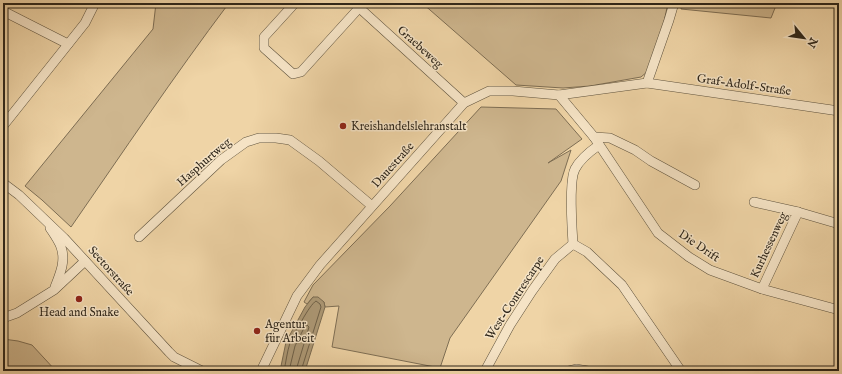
<svg xmlns="http://www.w3.org/2000/svg" width="842" height="374" font-family="'IM FELL English',serif">
	<rect width="100%" height="100%" fill="#efd4a6"/>
	<filter id="stains"><feTurbulence type="fractalNoise" baseFrequency=".005" numOctaves="4"/><feColorMatrix values="0 0 0 0 .2 0 0 0 0 .09 0 0 0 0 .02 0 0 0 .5 -.17"/></filter>
	<radialGradient id="worn" r=".72"><stop offset=".6" stop-color="#630" stop-opacity="0"/><stop offset="1" stop-color="#630" stop-opacity=".3"/></radialGradient>
	<!-- green -->
	<g fill="#ceb68e" stroke="#7e6e54">
		<path d="M156,3h73c-55,73 -106,149 -158,224l-29,-27 -17,-14 128,-157z"/>
		<path d="M422,3h246l-6,28 -14,40 -7,6 -51,9 -27,2 -47,-3z"/>
		<path d="M682,3h95l-6,15 -90,-9z"/>
		<path d="M481,107l75,2 26,30 -34,24 23,-13 -10,31 -111,157 -10,30 -108,-21 7,-41 -14,1 -1,-5 -11,-5 -6,7 -3,-2 9,-17 77,-79z"/>
		<path d="M3,339l15,2 14,4 24,26h-53z"/>
	</g>
	<!-- water -->
	<path fill="#ad9976" stroke="#7a6b51" d="M313,297h5l6,5 1,5 -20,64h-25l6,-29 19,-35z"/>
	<g fill="none" stroke-linecap="round" stroke-linejoin="round">
		<!-- shore -->
		<g stroke="#6e6048" stroke-width="1">
			<path d="M284,371c2,-9 3,-19 6,-28 4,-8 19,-38 26,-42l4,3 1,3 -20,64"/>
			<path d="M289,371l6,-25 10,-20 2,-1 2,2 -12,40 -1,4"/>
		</g>
		<!-- minor casing -->
		<g stroke="#5e523d" stroke-width="10">
			<g id="minor">
				<path d="M295,3l-31,34v11l10,9 19,17 8,-2 58,-64"/>
				<path d="M354,3l110,100"/>
				<path d="M3,11l65,33"/>
				<path d="M647,83l192,28"/>
				<path d="M559,95l35,42 64,96 31,24 21,13 52,19 77,21"/>
				<path d="M3,126l82,-103 10,-20"/>
				<path d="M594,137l16,1 25,12 16,11 44,24"/>
				<path d="M3,183l16,12 45,43 105,114 5,5 28,14"/>
				<path d="M754,202l44,10"/>
				<path d="M50,228c4,6 9,13 11,19 5,14 -1,27 -6,40"/>
				<path d="M139,237l82,-77 25,-18 13,-4h17l14,2 29,21 53,45"/>
				<path d="M573,244l14,8 35,33 59,86"/>
				<path d="M573,244c-1,-15 -4,-64 2,-75 5,-10 14,-17 24,-24"/>
				<path d="M762,289l36,-77 41,12"/>
				<path d="M3,318l14,-5 37,-23 31,-29"/>
				<path d="M261,371l36,-75 23,-31 144,-162 25,-12h24l46,4 88,-12 22,-63 5,-17"/>
				<path d="M485,371l25,-46 22,-34 23,-32 18,-15"/>
				<path d="M568,371l8,-2 12,2"/>
			</g>
		</g>
		<!-- minor -->
		<use href="#minor" stroke="#f5e3c5" stroke-width="9"/>
	</g>
	<!-- markers -->
	<g fill="#8f2418" stroke="#f5e3c5" stroke-width="1.5">
		<circle cx="343" cy="126" r="4"/>
		<circle cx="79" cy="299" r="4"/>
		<circle cx="257" cy="331" r="4"/>
	</g>
	<g text-anchor="middle" dominant-baseline="central" stroke-width="3" stroke-linejoin="round" paint-order="stroke">
		<!-- street labels -->
		<g font-size="12" fill="#2e261a" stroke="#f5e3c5">
			<text transform="translate(420 47) rotate(42)">Graebeweg</text>
			<text transform="translate(744 85) rotate(8)">Graf-Adolf-Straße</text>
			<text transform="translate(204 162) rotate(-41)">Hasphurtweg</text>
			<text transform="translate(393 165) rotate(-48)">Dauestraße</text>
			<text transform="translate(769 245) rotate(-65)">Kurhessenweg</text>
			<text transform="translate(699 246) rotate(34)">Die Drift</text>
			<text transform="translate(111 271) rotate(48)">Seetorstraße</text>
			<text transform="translate(515 298) rotate(-57)">West-Contrescarpe</text>
		</g>
		<!-- poi labels -->
		<g font-size="12" fill="#2e261a" stroke="#f5e3c5" text-anchor="start">
			<text x="351" y="126">Kreishandelslehranstalt</text>
			<text x="79" y="312" text-anchor="middle">Head and Snake</text>
			<text x="265" y="324">Agentur<tspan x="265" dy="14">für Arbeit</tspan></text>
		</g>
	</g>
	<!-- margin -->
	<rect width="842" height="374" fill="none" stroke="#efd4a6" stroke-width="16"/>
	<rect x="4" y="4" width="834" height="366" fill="none" stroke="#2e261a" stroke-width="2"/>
	<rect x="8" y="8" width="826" height="358" fill="none" stroke="#2e261a"/>
	<!-- north arrow -->
	<g transform="translate(804 38) rotate(119)" stroke="#f5e3c5" stroke-width="3" paint-order="stroke">
	<path d="M0-3L7 15L0 10L-7 15Z" fill="#2e261a"/>
	<text y="-6" font-size="11" font-weight="bold" text-anchor="middle" fill="#2e261a">N</text>
	</g>
	<rect width="100%" height="100%" filter="url(#stains)"/>
	<rect width="100%" height="100%" fill="url(#worn)"/>
</svg>
